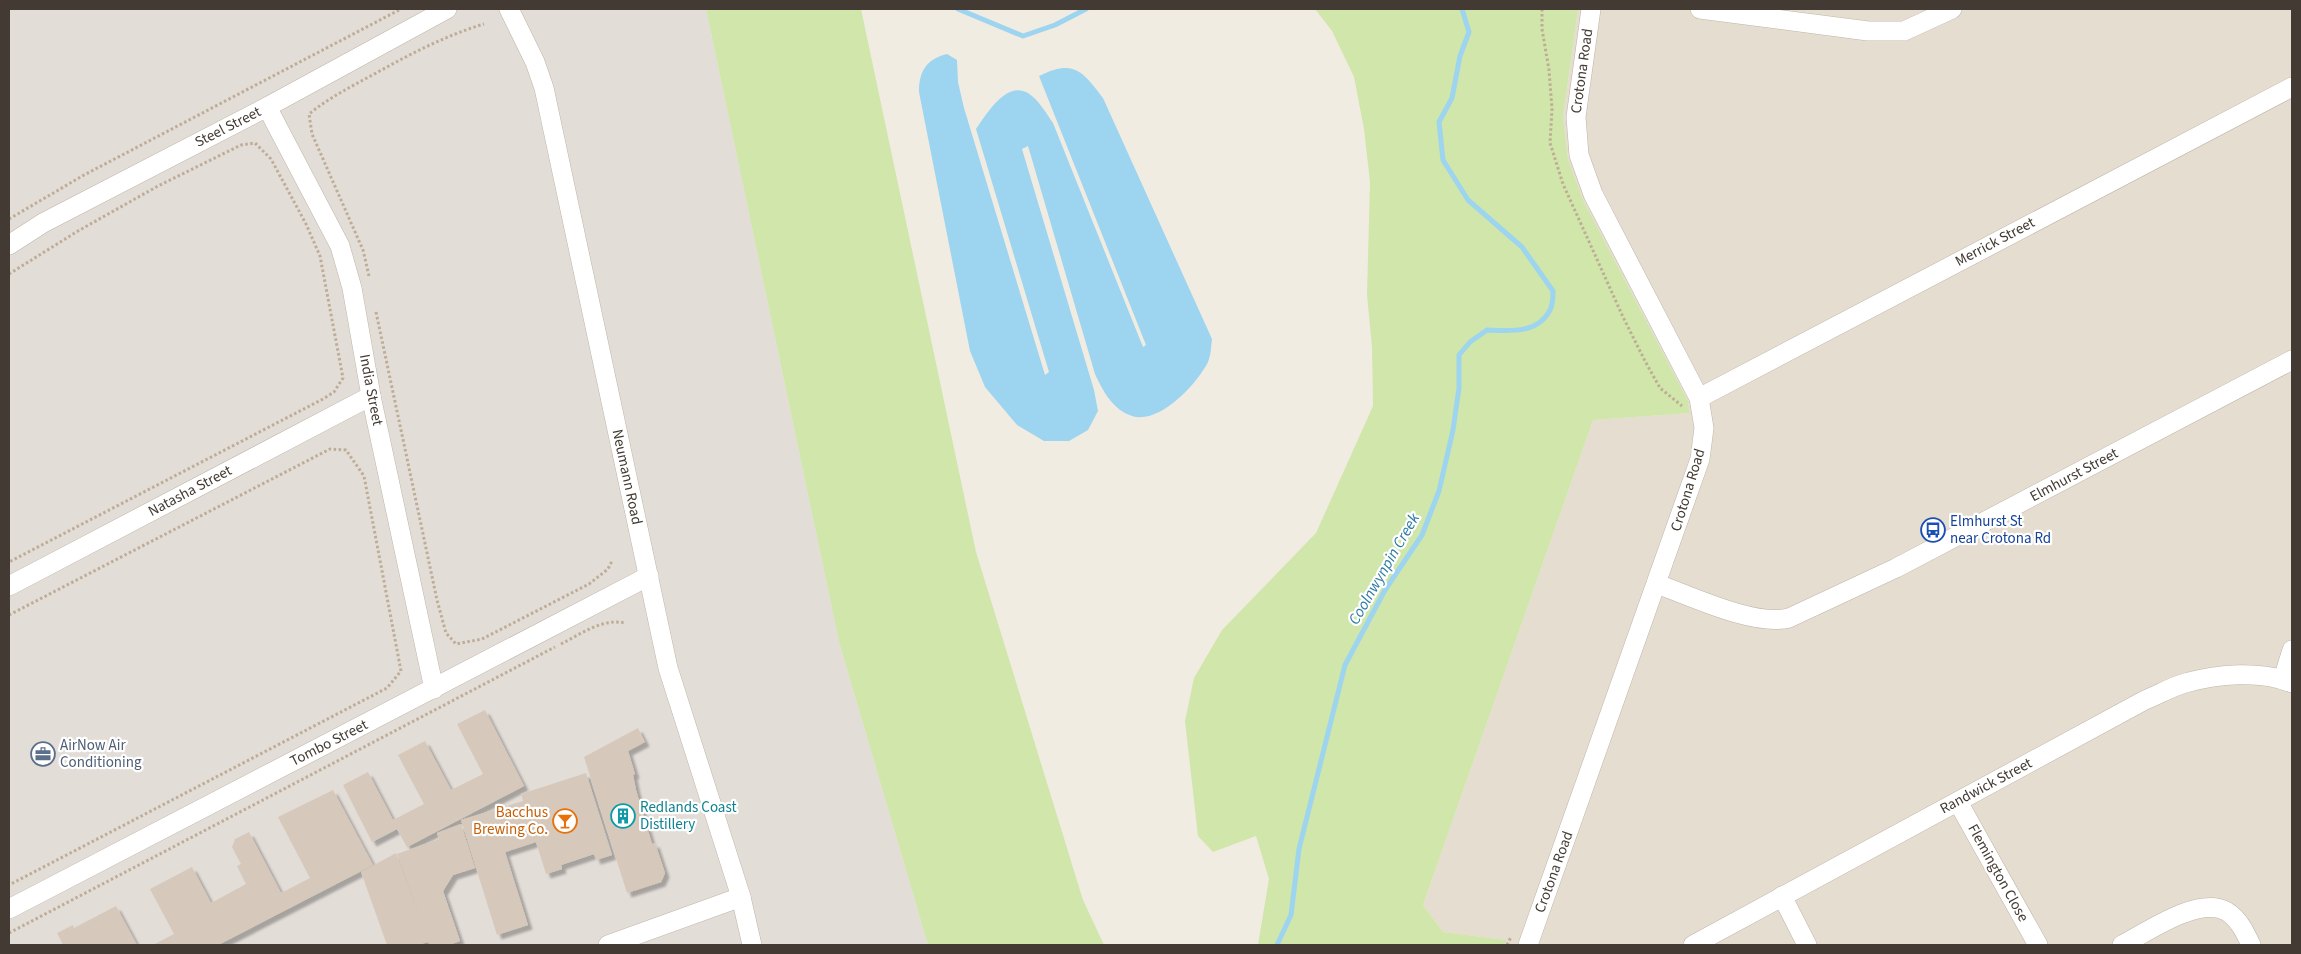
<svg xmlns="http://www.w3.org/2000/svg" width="2301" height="954" font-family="'Source Sans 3',sans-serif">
	<defs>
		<filter id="shadow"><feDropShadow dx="4.5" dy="4.5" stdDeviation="1" flood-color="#0004"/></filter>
	</defs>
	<rect width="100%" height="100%" fill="#f1ece2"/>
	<!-- residential -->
	<path fill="#e5ddd0" d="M1578,9h714v936h-788l1,-5 -62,-8 -20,-27 170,-485 97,-7 -2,-12 -105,-201 -15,-41 -5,-42z"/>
	<!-- industrial -->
	<path fill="#e3ddd8" d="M9,9h697l133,633 89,303h-919z"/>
	<!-- green -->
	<g fill="#d0e6aa">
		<path d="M706,9h155l115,543 107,348 21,45h-176l-89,-303z"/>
		<path d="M1315,9h263l-15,108 5,42 15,41 105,201 2,12 -97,7 -170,485 20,27 63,8 -2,5h-246l11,-66 -13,-43 -43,16 -15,-16 -13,-115 9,-43 28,-48 94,-97 57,-127 -1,-59 -5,-52 3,-113 -6,-53 -10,-52 -22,-46z"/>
	</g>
	<!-- water -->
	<path fill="#9dd4ef" d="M947,54l10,6 1,22 6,26 81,267 4,-3 -73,-243c10,-14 30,-49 52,-36 11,7 18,20 25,30l90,224 3,-2 -107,-269c34,-17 43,-6 64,22l109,241c-1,8 -1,16 -4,23 -11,22 -49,63 -76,54 -20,-7 -29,-25 -37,-42l-67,-228 -6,3 72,241 4,21 -10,19 -19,11h-25l-27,-16 -32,-38 -15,-36 -51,-259c0,-20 7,-33 28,-38z"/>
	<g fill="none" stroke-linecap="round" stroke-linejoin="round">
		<!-- stream -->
		<g stroke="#9dd4ef" stroke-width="5">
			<path d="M958,9l65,27 32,-11 31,-16"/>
			<path d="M1277,945l14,-30 8,-66 46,-184 40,-75 37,-55 17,-44 14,-61 6,-42v-33l11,-13 17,-12c23,1 51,4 63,-20 3,-5 3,-13 3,-19l-31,-44 -54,-47 -25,-40 -4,-38 13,-24 8,-42 9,-24 -7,-23"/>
		</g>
	</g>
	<!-- building -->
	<g fill="#d6c9bb" filter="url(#shadow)">
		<path d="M485,710l39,76 -117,61 -10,-18 -25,13 -29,-57 25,-13 25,48 31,-16 -26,-49 27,-14 26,49 32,-16 -26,-50z"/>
		<path d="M638,728l7,14 -17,9 7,23 -2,1 3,15 16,54 3,-1 10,30 -4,9 -34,11 -43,-136z"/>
		<path d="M586,773l26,82 -16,5 -2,-6 -33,11 1,4 -16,5 -10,-32 -31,10 23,73 -31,10 -36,-115 62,-19 -2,-7z"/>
		<path d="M333,790l40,75 -155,80h-65l21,-11 -24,-45 42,-22 19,36 35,-19 -9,-18 4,-2 -9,-17 3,-8 14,-7 32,61 29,-15 -32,-61z"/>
		<path d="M461,824l14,44 -22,7 -10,16 17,50 -11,4h-19l-2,-3 -10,3h-31l-26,-73 35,-19 27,73 -26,-72 42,-15 -2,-6z"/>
		<path d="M116,906l21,39h-74l-6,-12 16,-8 1,3z"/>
	</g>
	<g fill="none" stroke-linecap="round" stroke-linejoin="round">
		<!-- minor casing -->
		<g stroke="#bfb5a8" stroke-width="20">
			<g id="minor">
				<path d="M509,9l26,53 9,26 124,580 73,229 11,48"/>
				<path d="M1700,9l168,22h36l48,-22"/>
				<path d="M267,107l73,139 12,42 19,108 63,293"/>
				<path d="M9,245l34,-22 224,-116 180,-98"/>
				<path d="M1699,398l593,-311"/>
				<path d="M1657,584c34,12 98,43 132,34l107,-50 396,-208"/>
				<path d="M9,586l362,-190"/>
				<path d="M2283,679l9,-29"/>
				<path d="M1958,802l80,143"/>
				<path d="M1782,896l25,49"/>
				<path d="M9,909l640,-333"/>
				<path d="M608,945l133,-48"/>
				<path d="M1528,945l172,-486 4,-31 -5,-30 -106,-204 -14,-39 -3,-38 15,-108"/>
				<path d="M1693,945l452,-245c13,-5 26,-13 40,-17 33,-9 75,-13 107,0"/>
				<path d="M2122,945c25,-13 76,-49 104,-34 13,8 19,21 25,34"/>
			</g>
		</g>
		<!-- path -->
		<g stroke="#bead96" stroke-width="3" stroke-dasharray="2.5 2.5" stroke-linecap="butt">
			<path d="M1542,9v20l7,41 3,39 -2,34 13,41 60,133 22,44 15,27 22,18"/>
			<path d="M9,219l75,-44 317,-166"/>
			<path d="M9,274l69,-43 80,-45 83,-41 14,-2 16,16 35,65 14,32 23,122 -9,14 -11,7 -314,163"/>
			<path d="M369,276l-6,-26 -51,-116 -3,-20c21,-17 45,-29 69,-42 34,-19 69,-37 106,-48"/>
			<path d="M376,312l61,288 9,33 10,11 26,-5 107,-55 19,-15 4,-8"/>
			<path d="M9,615l321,-166 16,1 18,26 37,195 -14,17 -378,197"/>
			<path d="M561,644c20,-10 41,-26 64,-21"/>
			<path d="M9,933l546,-286"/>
			<path d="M1507,945l4,-8"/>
		</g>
		<!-- minor -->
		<use href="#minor" stroke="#fff" stroke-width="19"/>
	</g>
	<!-- icons -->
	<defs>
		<g id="bus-ring" transform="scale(1.25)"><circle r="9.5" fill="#fff" stroke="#1a4fb4" stroke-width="1.5"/><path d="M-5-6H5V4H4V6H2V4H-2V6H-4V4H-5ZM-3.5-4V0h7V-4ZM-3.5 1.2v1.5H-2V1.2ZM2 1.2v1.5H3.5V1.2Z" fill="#1a4fb4"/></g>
		<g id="office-ring" transform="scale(1.25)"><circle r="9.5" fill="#fff" stroke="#5c6f8a" stroke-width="1.5"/><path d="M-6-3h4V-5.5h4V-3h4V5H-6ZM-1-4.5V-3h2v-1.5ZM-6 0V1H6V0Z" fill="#5c6f8a"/></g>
		<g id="building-ring" transform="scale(1.25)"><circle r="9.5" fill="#fff" stroke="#0f9aa8" stroke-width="1.5"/><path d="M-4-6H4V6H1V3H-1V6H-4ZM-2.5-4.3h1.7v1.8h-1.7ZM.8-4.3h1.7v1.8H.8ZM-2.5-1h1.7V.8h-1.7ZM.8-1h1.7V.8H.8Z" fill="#0f9aa8"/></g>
		<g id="bar-ring" transform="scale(1.25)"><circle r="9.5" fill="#fff" stroke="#e8710a" stroke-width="1.5"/><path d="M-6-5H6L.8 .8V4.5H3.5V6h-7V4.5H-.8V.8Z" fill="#e8710a"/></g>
	</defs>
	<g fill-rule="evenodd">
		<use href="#bus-ring" x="1933" y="530"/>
		<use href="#office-ring" x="43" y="754"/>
		<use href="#building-ring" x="623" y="816"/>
		<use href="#bar-ring" x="565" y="821"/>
	</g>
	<g text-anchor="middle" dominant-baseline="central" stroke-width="4.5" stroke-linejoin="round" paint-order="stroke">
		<!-- street labels -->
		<g font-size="15" fill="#433b33" stroke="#fff">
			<text transform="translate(1582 71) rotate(-82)">Crotona Road</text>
			<text transform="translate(228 127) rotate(-27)">Steel Street</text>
			<text transform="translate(1995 242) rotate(-28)">Merrick Street</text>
			<text transform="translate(371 390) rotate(79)">India Street</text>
			<text transform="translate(2074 475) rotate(-28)">Elmhurst Street</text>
			<text transform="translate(627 477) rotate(78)">Neumann Road</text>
			<text transform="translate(1688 490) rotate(-73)">Crotona Road</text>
			<text transform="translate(190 491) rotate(-28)">Natasha Street</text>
			<text transform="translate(329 743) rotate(-27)">Tombo Street</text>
			<text transform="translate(1986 786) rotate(-28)">Randwick Street</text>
			<text transform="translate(1554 872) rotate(-70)">Crotona Road</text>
			<text transform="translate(1998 873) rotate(61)">Flemington Close</text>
		</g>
		<!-- transit labels -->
		<g font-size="15" fill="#164399" stroke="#fff" text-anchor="start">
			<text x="1950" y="521">Elmhurst St<tspan x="1950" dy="17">near Crotona Rd</tspan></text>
		</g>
		<!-- service labels -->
		<g font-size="15" fill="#4e5e75" stroke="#fff" text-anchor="start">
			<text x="60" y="745">AirNow Air<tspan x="60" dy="17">Conditioning</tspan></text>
		</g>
		<!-- culture labels -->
		<g font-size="15" fill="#0d838f" stroke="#fff" text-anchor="start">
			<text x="640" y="807">Redlands Coast<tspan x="640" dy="17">Distillery</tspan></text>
		</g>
		<!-- food labels -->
		<g font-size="15" fill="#c56008" stroke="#fff" text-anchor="end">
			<text x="548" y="812">Bacchus<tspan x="548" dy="17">Brewing Co.</tspan></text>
		</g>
		<!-- water labels -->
		<g font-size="16" font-style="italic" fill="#2c7ba6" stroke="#fff">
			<text transform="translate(1384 569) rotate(-60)">Coolnwynpin Creek</text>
		</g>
	</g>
	<!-- border -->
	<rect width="2301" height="954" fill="none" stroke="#433b33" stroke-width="20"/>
</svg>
